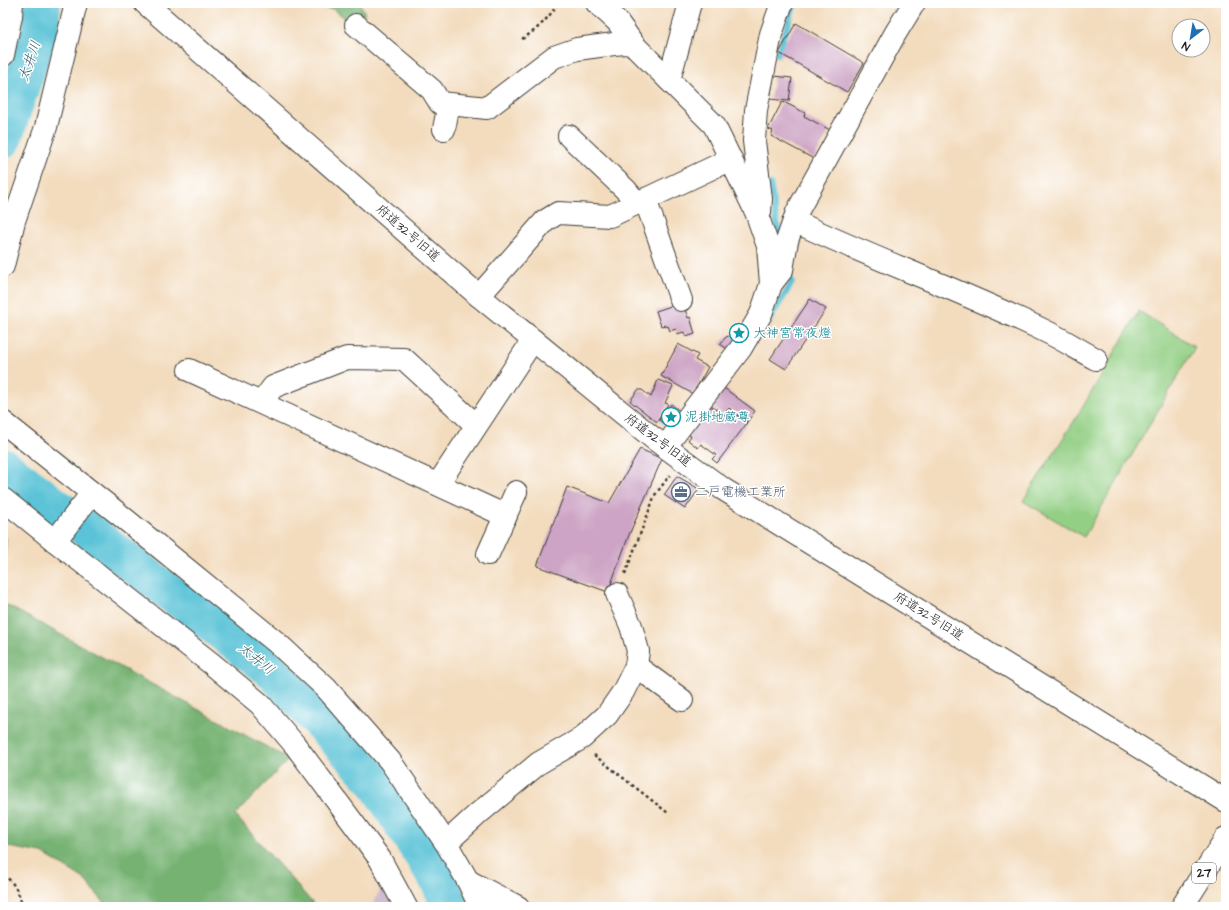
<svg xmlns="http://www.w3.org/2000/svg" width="1229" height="910" font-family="'Architects Daughter','Klee One',sans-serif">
	<rect width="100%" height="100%" fill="#fff"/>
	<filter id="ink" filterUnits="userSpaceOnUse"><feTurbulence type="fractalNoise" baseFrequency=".025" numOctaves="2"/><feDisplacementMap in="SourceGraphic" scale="8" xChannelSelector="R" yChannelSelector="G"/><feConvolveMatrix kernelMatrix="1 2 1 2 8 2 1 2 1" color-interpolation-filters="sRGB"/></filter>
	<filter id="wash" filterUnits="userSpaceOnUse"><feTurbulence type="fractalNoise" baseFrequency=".012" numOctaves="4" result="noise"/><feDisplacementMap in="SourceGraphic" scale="16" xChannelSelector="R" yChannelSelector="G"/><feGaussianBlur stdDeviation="0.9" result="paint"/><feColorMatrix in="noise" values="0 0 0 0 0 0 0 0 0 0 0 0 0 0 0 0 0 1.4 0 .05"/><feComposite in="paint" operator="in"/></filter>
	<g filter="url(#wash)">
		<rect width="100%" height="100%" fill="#f3dcbe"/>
		<!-- industrial -->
		<path fill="#cfbed0" d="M384,883l13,24h-26z"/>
		<!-- green -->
		<path fill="#93cf84" stroke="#587650" d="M1139,311l56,36 -111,190 -61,-36 55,-86z"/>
		<!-- forest -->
		<g fill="#76b272" stroke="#496747">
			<path d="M298,3h62l5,11 -20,4 -12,-9 -33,-2z"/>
			<path d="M3,535l3,3 -3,65 286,156 -54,56 81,92h-208l-25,-29 -41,-25 -39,-7z"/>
		</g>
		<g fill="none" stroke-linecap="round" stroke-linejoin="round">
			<!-- stream -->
			<g stroke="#5ac3d7" stroke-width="6">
				<path d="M777,55l18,-52"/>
				<path d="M770,184l10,56"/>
				<path d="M768,322l24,-39 -4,-13"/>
			</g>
			<!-- river -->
			<g stroke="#5ac3d7" stroke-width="37">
				<path d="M3,140l38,-112 1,-25"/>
				<path d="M3,466l266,202 105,112 64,100 13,27"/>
			</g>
		</g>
		<g id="blocks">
			<!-- building -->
			<g fill="#cda4c5">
				<path d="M796,23l68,40 -17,29 -68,-39z"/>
				<path d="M774,76l18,2 -3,23 -19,-2z"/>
				<path d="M782,102l2,1v-1l21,11 -1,3 26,14 -16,29 -43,-23 2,-5 -5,-2z"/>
				<path d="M810,299l16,10 -40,60 -16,-10z"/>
				<path d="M674,305l2,5 8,-3 4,11 2,-1 5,17 -9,3 -2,-5 -7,2 -1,-5 -6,2 -2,-5 -3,1v-2l-4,1 -5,-15z"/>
				<path d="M733,334l8,5 -9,13 -12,-8 6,-7z"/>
				<path d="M678,344l20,11 -3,5 13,7 -15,27 -32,-18z"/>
				<path d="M658,380l15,6 -8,17 3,1 -11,18 -27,-21 8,-11h4l9,7z"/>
				<path d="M720,385l35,26 -8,11 -18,-14 -5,7 -17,-13z"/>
				<path d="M706,403l20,15 5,-7 16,12 -30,40 -5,-4 4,-4 -15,-11 -3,4 -10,-8 3,-4 -6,-4z"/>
				<path d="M671,404l10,8 -11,16 -11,-8z"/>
				<path d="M640,449l22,10 -33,76 -21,57 -71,-26 30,-79 42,16z"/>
				<path d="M677,476l22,13 -14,20 -21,-14z"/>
			</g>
		</g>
	</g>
	<g filter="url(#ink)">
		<use href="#blocks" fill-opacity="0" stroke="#3c3934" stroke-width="1"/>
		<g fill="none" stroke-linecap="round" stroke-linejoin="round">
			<!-- minor casing -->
			<g stroke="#3c3934" stroke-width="24">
				<g id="minor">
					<path d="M597,3l20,18 17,24"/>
					<path d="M356,25l76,65 8,13 47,5 67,-51 23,-8 37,-5 12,-1 8,2 80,80 42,87 12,34 3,38"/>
					<path d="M3,55l8,-39 1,-13"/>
					<path d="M669,80l21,-77"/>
					<path d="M444,129l5,-25"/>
					<path d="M569,136l57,54 11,13"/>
					<path d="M645,199l36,101"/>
					<path d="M760,212l1,-13 -7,-58 2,-31 15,-76 11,-31"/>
					<path d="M794,221c82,39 169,70 251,110 17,8 34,19 51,28"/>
					<path d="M3,266l11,-45 32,-94 30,-124"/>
					<path d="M479,296l66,-75 13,-8 52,3 121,-57"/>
					<path d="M189,370l317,146"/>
					<path d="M262,402l11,-15 74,-29 57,1 72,66"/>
					<path d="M3,422l117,93 156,127 50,46 64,73 56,82 22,38 12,26"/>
					<path d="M665,447l76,-99 20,-34 10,-30 11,-14 5,-29 10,-29 98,-178 19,-31"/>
					<path d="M438,484l95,-144"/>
					<path d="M3,499l52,42 157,123 48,40 35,41 85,114 26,48"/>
					<path d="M55,541l37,-48"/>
					<path d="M488,554l28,-62"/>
					<path d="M636,666l46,34"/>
					<path d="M446,843l33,-30 60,-50 43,-25 25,-23 16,-23 13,-26 2,-15 -7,-25 -14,-32"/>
					<path d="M468,881l50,26"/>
				</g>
			</g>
			<!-- tertiary casing -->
			<g stroke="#3c3934" stroke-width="24">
				<path id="tertiary" d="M145,3l334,293 174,142 70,51 503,312"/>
			</g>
			<!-- primary casing -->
			<g stroke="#3c3934" stroke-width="24">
				<path id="primary" d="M1182,907l44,-69"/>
			</g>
			<!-- path -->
			<g stroke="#3c3934" stroke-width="2.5" stroke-dasharray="3 3" stroke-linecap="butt">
				<path d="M522,39c15,-9 27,-21 36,-36"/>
				<path d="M625,574l30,-79 15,-20"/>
				<path d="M594,755l74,58"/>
				<path d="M3,875c12,7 16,19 20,32"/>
			</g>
			<!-- minor -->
			<use href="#minor" stroke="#fff" stroke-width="22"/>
			<!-- tertiary -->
			<use href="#tertiary" stroke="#fff" stroke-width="22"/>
			<!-- primary -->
			<use href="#primary" stroke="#fff" stroke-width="22"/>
		</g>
	</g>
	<!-- icons -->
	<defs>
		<g id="sight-ring" transform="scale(1)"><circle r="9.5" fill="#fff" stroke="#0f9aa8" stroke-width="1.5"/><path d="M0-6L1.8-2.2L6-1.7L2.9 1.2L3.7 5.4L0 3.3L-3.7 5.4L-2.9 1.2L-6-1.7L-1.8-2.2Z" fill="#0f9aa8"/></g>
		<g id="office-ring" transform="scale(1)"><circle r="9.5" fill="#fff" stroke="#5c6f8a" stroke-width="1.5"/><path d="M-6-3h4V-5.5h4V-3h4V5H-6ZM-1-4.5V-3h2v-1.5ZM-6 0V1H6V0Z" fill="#5c6f8a"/></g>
	</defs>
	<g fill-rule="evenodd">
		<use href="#sight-ring" x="739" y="333"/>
		<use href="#sight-ring" x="671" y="417"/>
		<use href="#office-ring" x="681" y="492"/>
	</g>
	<g text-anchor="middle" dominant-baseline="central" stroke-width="3" stroke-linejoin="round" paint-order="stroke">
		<!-- shield labels -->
		<rect fill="#fff" stroke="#606060" stroke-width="1" x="1192" y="863" width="24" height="20" rx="3"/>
		<g font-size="12" font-weight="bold" fill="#1c1c1c">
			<text x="1204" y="873">27</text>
		</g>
		<!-- street labels -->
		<g font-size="13" fill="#1c1c1c" stroke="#fff">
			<text transform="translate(408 233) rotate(41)">府道32号旧道</text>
			<text transform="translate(658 440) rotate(37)">府道32号旧道</text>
			<text transform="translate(929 616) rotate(32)">府道32号旧道</text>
		</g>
		<!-- culture labels -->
		<g font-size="13" fill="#0d838f" stroke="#fff" text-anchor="start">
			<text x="753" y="333">大神宮常夜燈</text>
			<text x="685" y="417">泥掛地蔵尊</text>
		</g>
		<!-- service labels -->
		<g font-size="13" fill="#4e5e75" stroke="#fff" text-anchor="start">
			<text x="695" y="492">二戸電機工業所</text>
		</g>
		<!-- water labels -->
		<g font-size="14" font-style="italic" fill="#355f67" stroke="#fff">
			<text transform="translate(30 61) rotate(-71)">太井川</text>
			<text transform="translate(256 659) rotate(39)">太井川</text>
		</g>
	</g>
	<!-- margin -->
	<rect width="1229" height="910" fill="none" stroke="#fff" stroke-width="16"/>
	<!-- north arrow -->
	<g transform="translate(1191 38) rotate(211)"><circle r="19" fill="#ffffff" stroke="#a4a4a4"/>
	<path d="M0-3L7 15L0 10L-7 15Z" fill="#1f6fb2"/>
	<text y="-6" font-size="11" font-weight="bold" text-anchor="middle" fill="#1c1c1c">N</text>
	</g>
</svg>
